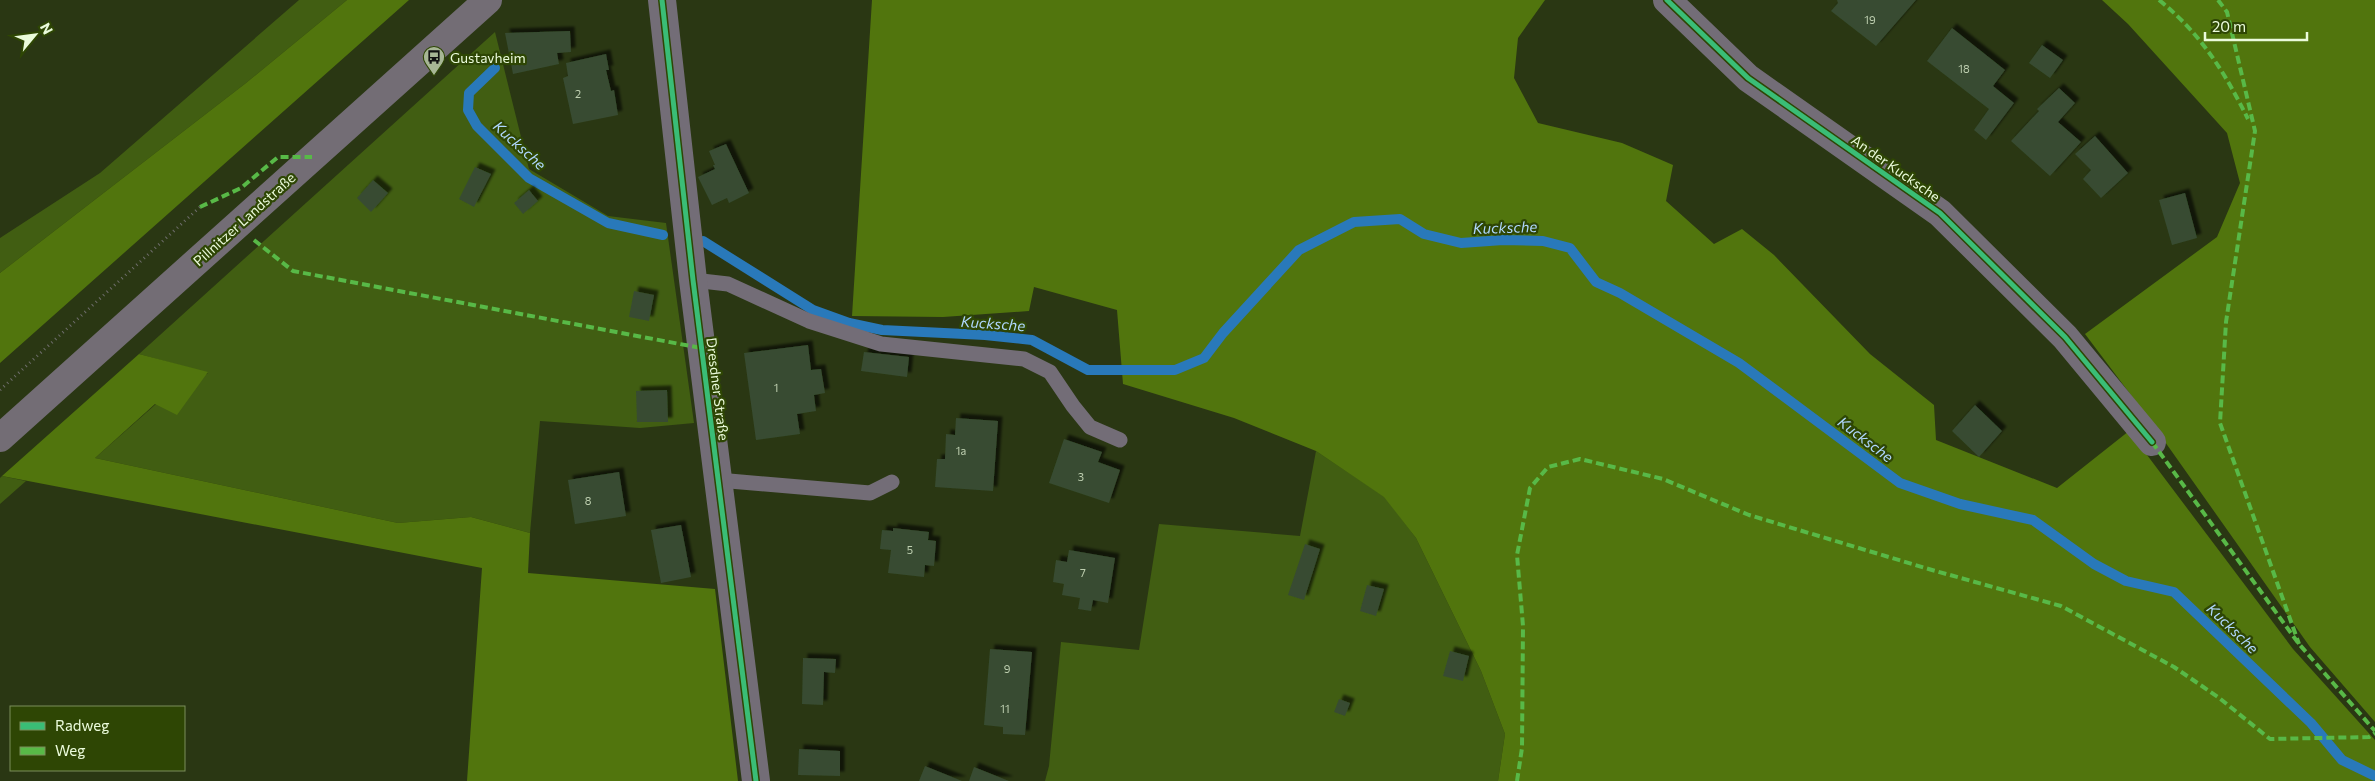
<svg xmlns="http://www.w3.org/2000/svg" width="2375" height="781" font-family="Commissioner,sans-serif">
	<defs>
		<filter id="shadow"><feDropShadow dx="4.5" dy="-4.5" stdDeviation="1" flood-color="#0009"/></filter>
	</defs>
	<rect width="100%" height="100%" fill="#2a3713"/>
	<!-- green -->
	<g fill="#415e12">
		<path d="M299,0h48l-101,83 -246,190v-35l100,-65z"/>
		<path d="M495,32l34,137 79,47 58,7 28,200 -54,5 -100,-7 -10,112 -59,-16 -73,6 -303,-65 61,-54 52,-31 -69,-19z"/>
		<path d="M1316,451l69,46 31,41 65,133 24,63 -7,47h-453l4,-15 12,-124 78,8 20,-126 141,12z"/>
		<path d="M2,476l24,5 -26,23v-26z"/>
	</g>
	<!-- forest -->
	<g fill="#51750d">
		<path d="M347,0h62l-409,363v-90l246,-190z"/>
		<path d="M872,0h673l-27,38 -4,40 24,45 84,20 51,22 -7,36 48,43 28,-15 32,26 96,99 64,51 2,35 121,48 72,-57 164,218 82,91v41h-877l7,-47 -24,-63 -65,-133 -32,-41 -68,-46 -82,-33 -111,-34 -6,-74 -83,-23 -5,24 -86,6 -91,-1z"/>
		<path d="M2102,0h273v722l-65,-75 -164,-232 -61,-81 132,-97 23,-54 -13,-50 -99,-109z"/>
		<path d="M139,354l69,18 -31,43 -22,-11 -60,54 303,65 73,-6 59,16 -2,40 187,16 23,192h-271l15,-213 -480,-92z"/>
	</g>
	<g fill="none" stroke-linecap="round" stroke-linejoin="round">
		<!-- stream -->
		<g stroke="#2979ba" stroke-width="10">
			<path d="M495,68l-26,25 -1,17 9,16 52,52 79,45 55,12"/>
			<path d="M703,241l110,69 36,13 33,7 103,5 47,5 56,30h87l29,-12 19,-25 76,-83 55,-28 46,-3 24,15 37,9 42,-3 40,1 27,7 26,34 24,11 119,70 161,120 60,21 73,16 61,44 32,17 48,11 137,131 31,37 33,16"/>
		</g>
	</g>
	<!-- building -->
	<g fill="#374c31" filter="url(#shadow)">
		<path d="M1837,0h79l-40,46 -45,-35 7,-8z"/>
		<path d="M1952,28l53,42 -12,16 21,17 -28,37 -12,-10 15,-21 -62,-48z"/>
		<path d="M570,31l1,21 -14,1 2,11 -46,10 -8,-41z"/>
		<path d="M2042,45l21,15 -13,18 -21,-15z"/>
		<path d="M606,54l3,16h-3l5,21 3,-1 4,25 -45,9 -10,-46 5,-2 -2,-13z"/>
		<path d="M2059,88l16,15 -17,19 23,20 -31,34 -39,-35 28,-30 -2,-2z"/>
		<path d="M2095,136l33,37 -27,25 -18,-19 8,-9 -16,-16z"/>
		<path d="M726,144l23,49 -20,10 -2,-5 -15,7 -14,-28 17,-8 -2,-4h2l-6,-14z"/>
		<path d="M475,167l16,7 -17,33 -15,-8z"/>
		<path d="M373,180l15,13 -17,19 -14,-14z"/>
		<path d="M529,190l9,11 -15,13 -9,-11z"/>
		<path d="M2185,193l12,45 -25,7 -13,-45z"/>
		<path d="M634,291l20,4 -5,26 -20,-4z"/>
		<path d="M808,345l3,25 10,-1 4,24 -11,2 2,16 -19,3 3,20 -44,6 -12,-87z"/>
		<path d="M864,352l45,5 -2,20 -46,-6z"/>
		<path d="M667,390l1,32h-31l-1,-31z"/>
		<path d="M1975,405l27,26 -23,26 -27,-26z"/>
		<path d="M956,418l42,3 -5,70 -58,-4 2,-28h8l1,-25 9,1z"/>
		<path d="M1064,439l38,13 -4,10 22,8 -11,33 -60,-20z"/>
		<path d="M619,472l7,44 -51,8 -7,-44z"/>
		<path d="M681,525l10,52 -30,6 -10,-53z"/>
		<path d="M893,528l36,4 -1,8 8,1 -2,25 -9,-1 -1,12 -36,-4 3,-23 -11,-1 2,-19 11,1z"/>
		<path d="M1305,544l15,5 -16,51 -16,-5z"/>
		<path d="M1069,550l46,8 -7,45 -15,-3 -2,11 -13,-2 2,-11 -18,-3 2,-11 -11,-2 3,-22 11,2z"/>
		<path d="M1367,585l17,4 -8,27 -16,-5z"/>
		<path d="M990,649l42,3 -7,83 -22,-1v-7l-19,-2z"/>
		<path d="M1450,651l19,5 -6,25 -20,-5z"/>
		<path d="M803,658l33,1 -1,14 -11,-1 -1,33 -21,-1z"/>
		<path d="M1339,699l11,4 -5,13 -11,-4z"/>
		<path d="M799,749l41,2v25l-42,-1z"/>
		<path d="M925,766l37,15h-43z"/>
		<path d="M974,767l35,14h-40z"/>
	</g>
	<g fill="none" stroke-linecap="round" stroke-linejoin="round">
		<!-- path -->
		<path stroke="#6e6d6b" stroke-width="3" stroke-dasharray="1 4" stroke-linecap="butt" d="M0,390l200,-183"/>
		<!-- service -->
		<g stroke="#736d77" stroke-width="15">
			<path d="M693,280l35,4 81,37 72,23 143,15 26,13 23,34 17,21 30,13"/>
			<path d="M718,480l152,13 22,-11"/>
		</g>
		<!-- minor -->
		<g stroke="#736d77" stroke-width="28">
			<path d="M662,0l31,280 63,501"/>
			<path d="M1667,0l81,78 192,135 125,124 87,105"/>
		</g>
		<!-- secondary -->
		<path stroke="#736d75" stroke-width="28" d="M0,438l488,-438"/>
		<!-- quiet -->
		<g stroke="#58b947" stroke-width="4" stroke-dasharray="8 4" stroke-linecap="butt">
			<path d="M2159,0c42,34 65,71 89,119"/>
			<path d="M2218,0l9,12 28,119 -29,191 -6,101 79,221"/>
			<path d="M200,207l41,-19 37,-31h34"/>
			<path d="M254,240l39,31 408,77"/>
			<path d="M2152,442l147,202 76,87"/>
			<path d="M1517,781l5,-33 1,-122 -6,-71 13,-67 18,-21 32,-8 83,20 86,36 183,55 129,36 113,61 44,30 52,42 99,-2 6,-4"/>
		</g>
		<!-- cycleway casing -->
		<g stroke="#2e4604" stroke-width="8">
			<g id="cycleway">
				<path d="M662,0l31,280 63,501"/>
				<path d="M1667,0l81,78 192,135 125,124 87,105"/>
			</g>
		</g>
		<!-- cycleway -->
		<use href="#cycleway" stroke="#3abd76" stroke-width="5"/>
	</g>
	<!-- icons -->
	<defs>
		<g id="bus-pin" transform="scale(1.125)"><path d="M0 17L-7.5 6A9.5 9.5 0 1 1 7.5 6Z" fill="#a7b695" stroke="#2e4604"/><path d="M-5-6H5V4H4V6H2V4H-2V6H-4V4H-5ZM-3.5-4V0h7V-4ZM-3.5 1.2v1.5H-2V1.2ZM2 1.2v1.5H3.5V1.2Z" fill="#111"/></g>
	</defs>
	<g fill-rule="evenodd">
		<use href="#bus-pin" x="434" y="57"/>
	</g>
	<g text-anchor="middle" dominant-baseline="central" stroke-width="4.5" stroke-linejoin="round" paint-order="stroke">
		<!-- number labels -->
		<g font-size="11" fill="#becfb0">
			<text x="1870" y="19">19</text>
			<text x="1964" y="68">18</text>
			<text x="578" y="93">2</text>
			<text x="776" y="387">1</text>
			<text x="961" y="450">1a</text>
			<text x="1081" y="476">3</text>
			<text x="588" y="500">8</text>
			<text x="910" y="549">5</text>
			<text x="1083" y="572">7</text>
			<text x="1007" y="668">9</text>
			<text x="1005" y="708">11</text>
		</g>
		<!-- poi labels -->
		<g font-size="14" fill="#ebfbdb" stroke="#2e4604" text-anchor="start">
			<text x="450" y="57">Gustavheim</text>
		</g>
		<!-- street labels -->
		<g font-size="14" fill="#ebfbdb" stroke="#2e4604">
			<text transform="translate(1896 168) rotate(35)">An der Kucksche</text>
			<text transform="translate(244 219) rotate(-42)">Pillnitzer Landstraße</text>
			<text transform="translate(718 389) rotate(83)">Dresdner Straße</text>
		</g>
		<!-- water labels -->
		<g font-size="15" font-style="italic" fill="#b0d7fd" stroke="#2e4604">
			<text transform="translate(520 145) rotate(42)">Kucksche</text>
			<text transform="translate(1505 227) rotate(-2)">Kucksche</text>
			<text transform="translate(993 323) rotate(4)">Kucksche</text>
			<text transform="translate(1866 439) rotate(37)">Kucksche</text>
			<text transform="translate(2233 628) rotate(44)">Kucksche</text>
		</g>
	</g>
	<!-- legend -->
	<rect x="10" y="706" width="175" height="65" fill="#2e4604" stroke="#7a8e5a"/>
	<rect x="20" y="722" width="25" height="8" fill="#3abd76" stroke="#7a8e5a"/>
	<text x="55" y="731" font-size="15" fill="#ebfbdb">Radweg</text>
	<rect x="20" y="747" width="25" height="8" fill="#58b947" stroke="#7a8e5a"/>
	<text x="55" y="756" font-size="15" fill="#ebfbdb">Weg</text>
	<!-- north arrow -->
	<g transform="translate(35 35) rotate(61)" stroke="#2e4604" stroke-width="4" paint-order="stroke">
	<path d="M0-4L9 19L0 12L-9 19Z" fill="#ebfbdb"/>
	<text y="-8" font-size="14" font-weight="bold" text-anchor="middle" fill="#ebfbdb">N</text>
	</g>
	<!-- scale -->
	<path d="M2205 32v8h102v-8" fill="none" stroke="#ebfbdb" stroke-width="2.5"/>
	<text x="2212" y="32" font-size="15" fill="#ebfbdb" stroke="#2e4604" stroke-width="4" paint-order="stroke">20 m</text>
</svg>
